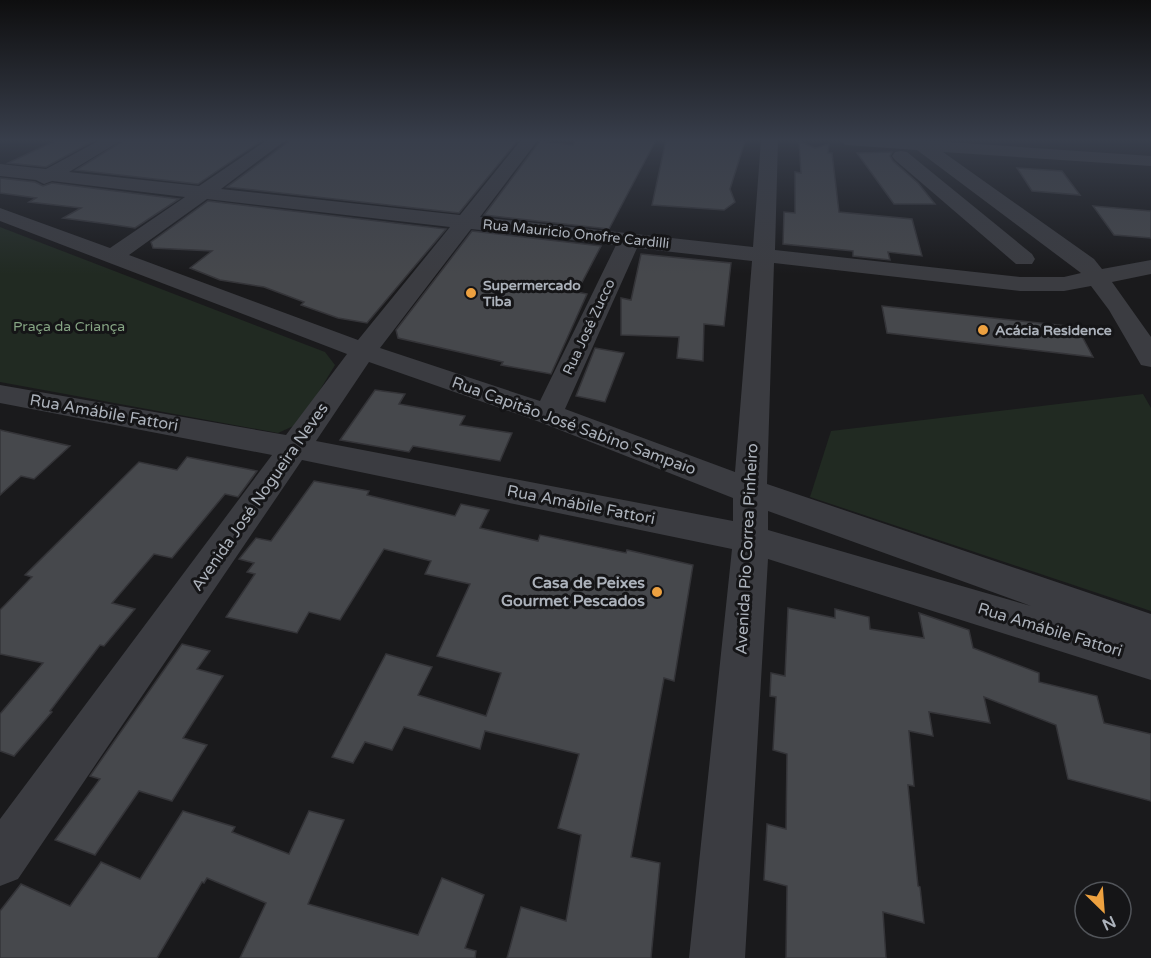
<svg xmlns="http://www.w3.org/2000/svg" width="1151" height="958" font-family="'Varela Round',sans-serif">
	<rect width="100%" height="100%" fill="#1a1a1c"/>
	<!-- green -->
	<g fill="#212a22">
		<path d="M0,227l325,125 10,13 -35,58 -22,10 -278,-51z"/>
		<path d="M1143,394l8,14v203l-341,-114 21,-66z"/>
	</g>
	<!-- building -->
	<g fill="#46484c" stroke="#343438" stroke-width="1.5">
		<path d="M57,140h38l-49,27 -38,-4z"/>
		<path d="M124,140h125l12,1 -63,43 -122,-14z"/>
		<path d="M291,140h227l-59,73 -232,-26z"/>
		<path d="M575,140h81l-47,89 -125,-14 56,-74 33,4z"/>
		<path d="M666,140l79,1 -15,48 5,13 -11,8 -72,-5z"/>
		<path d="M799,141l16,7 14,-4 -1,9h4l7,59 73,7 10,37 -34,-4 2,8 -37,-4v-5l-70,-7 1,-32 11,1v-41l6,1z"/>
		<path d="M892,152l-2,4 3,5 25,22 17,21h-41l-37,-51z"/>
		<path d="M1017,168l45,3 18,24 -48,-4z"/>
		<path d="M0,178l35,4 8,4 9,-3 127,16 -44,29 -27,-4 -45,-6 18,-10 -52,-6 7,-4 -36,-5z"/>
		<path d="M208,201l238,28 -79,94 -29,-5 -37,-13 3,-3 -40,-15 -44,-7 -30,-12 22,-17 -59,-3 -2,-6z"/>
		<path d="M1093,206l58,5v27l-37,-3z"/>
		<path d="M472,231l129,15 -24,46 10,2 -36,80 -50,-9 2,-3 -105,-24 -2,-8z"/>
		<path d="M641,254l90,9 -7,63 -20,-2 -1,37 -26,-3 2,-21 -58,-2v-37l10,2z"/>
		<path d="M882,306l195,21 16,30 -206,-24z"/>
		<path d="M595,348l29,5 -19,49 -29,-6z"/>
		<path d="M375,390l30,4 -6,10 66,12 -5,9 52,8 -12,28 -87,-15 -4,6 -69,-12z"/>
		<path d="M0,430l70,16 -36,33 -13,-3 -21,19z"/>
		<path d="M187,457l70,14 -19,26 -13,-3 -53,64 -18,-4 -42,49 23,6 -31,37 -4,-1 -50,66 2,1 -38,44 -14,-5v-37l43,-51 -43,-9v-44l32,-33 -7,-2 114,-113 38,8z"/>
		<path d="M314,481l55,10 -2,4 88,21 6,-12 28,6 -9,18 58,13 2,-6 86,18 1,-3 66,15 -19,116 -10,-3 -33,179 29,6 -9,95h-144l14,-51 45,14 15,-86 -23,-7 21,-74 -94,-23 -5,18 -76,-22 -12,23 -27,-8 -12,21 -21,-6 54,-103 46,13 -14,28 68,21 15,-43 -64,-17 33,-72 -45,-10 6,-13 -47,-12 -44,71 -31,-8 -12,21 -71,-16 29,-43 -8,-2 7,-9 -15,-4 17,-21 15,3z"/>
		<path d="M788,608l47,10v-9l34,8 1,12 54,9 -5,-25 50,17 4,18 66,25v9l58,14 7,27 47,11v67l-83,-22 -12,-54 -72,-28 6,26 -61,-11 4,24 -24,-5 5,55 -6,-1 10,101 2,1 4,36 -41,-11 3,46h-100l1,-72 -23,-6 3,-56 19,5 1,-75 -14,-4 3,-53 -6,-1 1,-23 14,3z"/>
		<path d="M182,644l28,7 -13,18 26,7 -40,62 24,7 -35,56 -33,-10 -44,64 -40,-15 45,-61 -10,-3z"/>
		<path d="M183,811l52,16 -3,5 57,22 20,-43 35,9 -36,84 110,31 24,-57 42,17 -19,53 11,3 -1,7h-235l26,-55 -59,-25 -3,5 -2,-1 -45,76h-157v-47l21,-27 49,22 31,-44 39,17z"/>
	</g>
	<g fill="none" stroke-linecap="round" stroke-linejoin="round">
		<!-- minor -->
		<g fill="#3b3c41" fill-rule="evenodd">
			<path d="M100,140h22l-53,32 130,14 68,-46h19l-65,49 239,26 61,-75h17l-58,77 273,30 8,-107h17l-3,110 245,27h44l17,-4 -164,-123 -71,-5 -8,-5h82l231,16v10l-208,-14 151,107 8,10 49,-9v14l-39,8 39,55v30l-10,-2 -32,-55 -18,-24 -27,5h-44l-246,-28 -7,221 384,130v66l-383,-121 -23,399h-56l43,-409 -430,-89 -284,419 -18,7v-67l272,-364 -272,-52v-18l286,50 61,-81 -347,-133v-13l110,40 75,-51 -133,-16 -8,3 -8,-4 -36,-4v-12l46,5zM207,199l243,28 -92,113 -229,-85zM471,229l145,16 -76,156 -160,-53zM637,248l115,13 -17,211 -170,-63zM369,362l168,59 196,77v23l-417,-80zM768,511l263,95 -263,-76z"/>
			<path d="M901,151l6,1 125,102 3,5 -3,5h-16l-121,-104 -3,-4 3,-4z"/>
		</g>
	</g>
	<!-- sky -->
	<linearGradient id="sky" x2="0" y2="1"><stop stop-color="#0e0e0f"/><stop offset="0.51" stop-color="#383e4b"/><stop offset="1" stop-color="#383e4b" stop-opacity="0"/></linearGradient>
	<rect width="1151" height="274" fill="url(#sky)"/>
	<!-- markers -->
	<g fill="#eda140" stroke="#151517" stroke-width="2">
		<circle cx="471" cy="293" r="6"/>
		<circle cx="983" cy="330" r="6"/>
		<circle cx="657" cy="592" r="6"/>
	</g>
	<g text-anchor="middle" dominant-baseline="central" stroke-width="6" stroke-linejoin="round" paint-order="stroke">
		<!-- far-street labels -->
		<g font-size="14" fill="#acb2bb" stroke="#151517">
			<text transform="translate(576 234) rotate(6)">Rua Mauricio Onofre Cardilli</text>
			<text transform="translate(589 327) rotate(-65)">Rua José Zucco</text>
		</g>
		<!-- far-poi labels -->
		<g font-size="14" font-weight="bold" fill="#acb2bb" stroke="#151517" text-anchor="start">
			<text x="483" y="285">Supermercado<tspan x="483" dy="16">Tiba</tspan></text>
			<text x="995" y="330">Acácia Residence</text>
		</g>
		<!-- far-park labels -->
		<g font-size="14" fill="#86a584" stroke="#151517">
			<text x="69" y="326">Praça da Criança</text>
		</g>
		<!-- street labels -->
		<g font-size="16" fill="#acb2bb" stroke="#151517">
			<text transform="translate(104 413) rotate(10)">Rua Amábile Fattori</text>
			<text transform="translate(574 426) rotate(20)">Rua Capitão José Sabino Sampaio</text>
			<text transform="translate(260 497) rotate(-55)">Avenida José Nogueira Neves</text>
			<text transform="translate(581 505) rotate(11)">Rua Amábile Fattori</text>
			<text transform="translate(747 549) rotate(-87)">Avenida Pio Correa Pinheiro</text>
			<text transform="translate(1050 630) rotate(17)">Rua Amábile Fattori</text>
		</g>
		<!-- poi labels -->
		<g font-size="16" font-weight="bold" fill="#acb2bb" stroke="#151517" text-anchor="end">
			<text x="645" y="583">Casa de Peixes<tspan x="645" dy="18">Gourmet Pescados</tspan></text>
		</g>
	</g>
	<!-- north arrow -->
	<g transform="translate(1103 910) rotate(155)"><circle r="28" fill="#151517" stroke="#515459" stroke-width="1.5"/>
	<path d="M0-4.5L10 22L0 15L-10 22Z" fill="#eda140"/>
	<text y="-9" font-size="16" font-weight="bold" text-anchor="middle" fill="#acb2bb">N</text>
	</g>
</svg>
